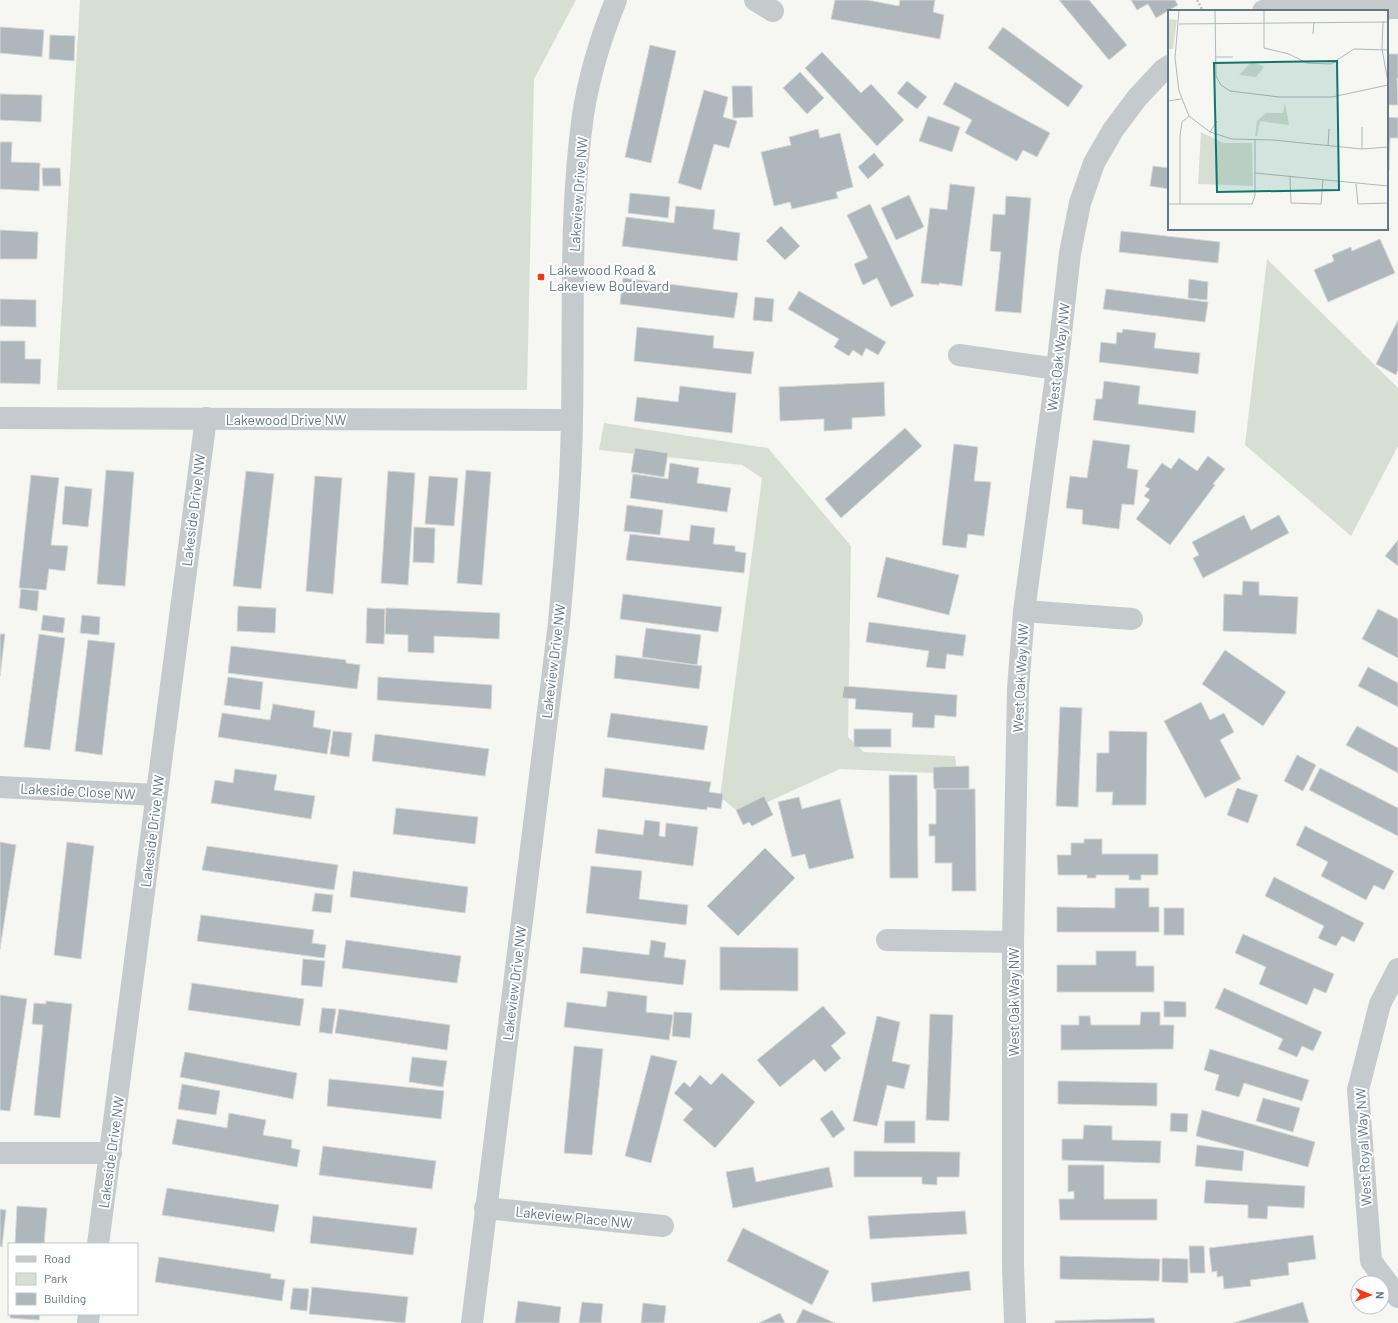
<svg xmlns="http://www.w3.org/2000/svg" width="1398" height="1323" font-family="Barlow,sans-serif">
	<rect width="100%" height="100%" fill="#f6f6f2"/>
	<!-- green -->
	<g fill="#d7dfd3">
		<path d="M80,0h496l-42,79 -7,311h-470z"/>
		<path d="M1267,259l131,129v58l-47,90 -106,-91z"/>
		<path d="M604,423l164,25 83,98 -3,191 16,15 91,4 2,18 -117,-5 -99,45 -21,-17 42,-319 -20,-13 -143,-15z"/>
	</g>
	<!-- building -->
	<g fill="#aeb7bc" stroke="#d7d7d5">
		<path d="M835,0h32l32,6 1,-6h35l-2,12 11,3 -4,24 -109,-20z"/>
		<path d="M1059,0h30l38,45 -18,15z"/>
		<path d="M1131,0h44l3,5 -22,13 -8,-14 -11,6z"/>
		<path d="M0,27l44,3 -2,27 -42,-4z"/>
		<path d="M1003,27l80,59 -15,21 -80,-59z"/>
		<path d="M50,35l25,1 -1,25 -25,-2z"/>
		<path d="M650,45l26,6 -25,112 -26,-6z"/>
		<path d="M822,52l39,41 10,-9 33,36 -27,26 -72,-78z"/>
		<path d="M1387,54h11v24h-1l1,27h-11z"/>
		<path d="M800,72l24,26 -17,16 -24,-26z"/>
		<path d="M907,81l20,16 -10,12 -20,-16z"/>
		<path d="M955,82l95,51 -13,24 -14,-7 -6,11 -52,-28 7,-13 -29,-16z"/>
		<path d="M732,86h20l1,31 -20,1z"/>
		<path d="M704,90l24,7 -5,20 14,4 -8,27 -15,-4 -13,46 -23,-7z"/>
		<path d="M0,94l42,1 -1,27 -41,-2z"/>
		<path d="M928,116l32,11 -8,25 -33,-11z"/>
		<path d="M1387,117l11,1v20h-8l-1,32h-2z"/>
		<path d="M818,129l2,9 20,-5 13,54 -17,5 2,6 -46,11 -2,-7 -16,4 -13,-54 30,-7 -2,-8z"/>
		<path d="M0,142h12l-1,20 29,1 -1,28 -39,-2z"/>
		<path d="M874,153l10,12 -16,14 -10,-12z"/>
		<path d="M1153,166l16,2v21l-19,-3z"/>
		<path d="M42,168h18l1,18h-18z"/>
		<path d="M950,184l25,3 -13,99 -23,-3v2l-18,-2 9,-75 17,2z"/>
		<path d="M630,193l40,4 -2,21 -40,-5z"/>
		<path d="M909,195l15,32 -28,13 -15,-32z"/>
		<path d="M1006,196l25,2 -10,115 -26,-2 6,-59 -11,-1 3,-37 12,1z"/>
		<path d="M870,204l44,92 -23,11 -14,-29 -14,7 -9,-21 14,-6 -21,-43z"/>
		<path d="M676,206l39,4 -2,19 27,4 -3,28 -115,-15 4,-29 48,6z"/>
		<path d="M781,226l19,20 -15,14 -19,-19z"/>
		<path d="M0,230l38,2 -1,27h-37z"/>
		<path d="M1121,231l99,11 -2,21 -99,-11z"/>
		<path d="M1380,239l15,34 -67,29 -14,-32 20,-9 -2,-6 19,-8 1,4z"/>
		<path d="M623,278l115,15 -4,25 -114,-14z"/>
		<path d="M1189,279l19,3 -1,18 -19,-2z"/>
		<path d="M1106,289l102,13 -3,20 -102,-13z"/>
		<path d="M799,291l87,51 -8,13 -12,-7 -4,8 -9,-6 -4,6 -15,-9 5,-8 -51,-30z"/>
		<path d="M755,297l19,2 -2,23 -19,-2z"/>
		<path d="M0,299l36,1v27l-36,-1z"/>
		<path d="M1398,320v50l-2,5 -20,-11z"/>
		<path d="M637,327l77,9 -1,12 41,4 -3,22 -117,-13z"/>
		<path d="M1123,329l33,4 -2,15 46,5 -2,21 -99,-12 2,-20 15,2 1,-12 5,1z"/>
		<path d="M0,341h25v18h16l-1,25 -40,-1z"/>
		<path d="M1104,381l36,5 -2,18 58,7 -2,22 -101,-13 3,-21h6z"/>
		<path d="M884,382l1,34 -33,2v11l-28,2v-12l-44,2 -1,-34z"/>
		<path d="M680,386l56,7 -4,40 -98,-12 3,-24 41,5z"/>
		<path d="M905,428l17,18 -81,72 -16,-19z"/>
		<path d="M1093,440l37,5 -3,23 11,2 -4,35 -12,-1 -3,25 -37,-5 1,-14 -17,-2 4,-32 17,2z"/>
		<path d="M954,444l24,3 -4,34 17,1 -7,54 -16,-2 -2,14 -24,-3z"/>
		<path d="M635,448l33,5 -4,24 -33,-5z"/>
		<path d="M1208,456l17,13 -12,15 2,1 -45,60 -34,-26 14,-19 -6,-4 6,-7 -5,-3 17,-23 9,6 8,-11 18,13z"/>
		<path d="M670,463l29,5 -2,15 34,5 -4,24 -97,-14 3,-24 35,5z"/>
		<path d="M106,470l28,2 -9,114 -28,-2z"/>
		<path d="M466,470l25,2 -9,113 -25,-2z"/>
		<path d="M246,471l28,3 -13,115 -28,-3z"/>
		<path d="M388,471l27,2 -7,112 -27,-2z"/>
		<path d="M31,475l28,3 -8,67 17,1 -3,25 -16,-2 -3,21 -27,-2z"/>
		<path d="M315,476l27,2 -9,116 -27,-3z"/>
		<path d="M429,476l29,2 -4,48 -29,-2z"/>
		<path d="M65,486l27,3 -4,38 -26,-3z"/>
		<path d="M627,505l36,5 -3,25 -36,-4z"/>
		<path d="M1244,515l7,15 28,-15 10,18 -86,45 -10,-20 6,-3 -7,-13z"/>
		<path d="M691,525l24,3 -2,16 22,2v5l11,2 -2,20 -118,-13 4,-26 59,7z"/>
		<path d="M414,527l21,1 -1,35 -21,-1z"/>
		<path d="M1398,540v26l-13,-10z"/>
		<path d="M886,557l73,18 -10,40 -72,-18z"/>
		<path d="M1243,581l16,1v13l39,2 -2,37 -73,-3 1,-37 18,1z"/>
		<path d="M21,589l18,2 -2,20 -18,-3z"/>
		<path d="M623,594l99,13 -4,25 -98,-13z"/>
		<path d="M238,606l38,2 -1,25 -38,-2z"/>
		<path d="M367,608l18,1 -1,35 -18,-1z"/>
		<path d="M386,608l114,5 -1,26 -65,-3v17l-26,-1v-17l-23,-1z"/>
		<path d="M1378,609l20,10v39l-36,-19z"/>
		<path d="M43,615l22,3 -2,15 -22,-3z"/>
		<path d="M82,615l18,2 -1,18 -19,-2z"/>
		<path d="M869,622l97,13 -3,21 -16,-2 -2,15 -19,-2 3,-16 -63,-9z"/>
		<path d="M646,628l55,7 -4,30 -55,-8z"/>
		<path d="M0,634h5l-5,42z"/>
		<path d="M39,634l26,4 -15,112 -26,-3z"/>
		<path d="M88,640l27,3 -13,112 -27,-4z"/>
		<path d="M231,646l115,14v3l14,2 -3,24 -129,-16z"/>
		<path d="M1225,650l61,42 -23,34 -61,-42z"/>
		<path d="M616,655l86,11 -3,23 -85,-11z"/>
		<path d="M1368,667l30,16v24l-40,-21z"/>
		<path d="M228,677l35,5 -3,28 -36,-5z"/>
		<path d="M378,677l114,8 -1,24 -114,-9z"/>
		<path d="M844,686l113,9 -1,22 -21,-2 -1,13 -22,-1 1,-14 -58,-4 1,-10 -14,-1z"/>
		<path d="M1201,702l9,18 14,-7 10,19 -14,8 21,39 -36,19 -41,-77z"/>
		<path d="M273,704l42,7 -2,16 18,3 -4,24 -109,-17 4,-24 48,7z"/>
		<path d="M1060,707l22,1 -4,99 -22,-1z"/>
		<path d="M611,713l97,13 -4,24 -97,-13z"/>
		<path d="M1357,726l41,22v25l-52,-28z"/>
		<rect x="854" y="729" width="37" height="18"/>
		<path d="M333,731l19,2 -3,24 -19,-3z"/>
		<path d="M1109,731l38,1 -1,73h-34l1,-13h-17l1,-39h12z"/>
		<path d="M375,734l114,15 -4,27 -113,-15z"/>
		<path d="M1297,755l19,10 -13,26 -19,-10z"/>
		<path d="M969,766v23h-35l-1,-22z"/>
		<path d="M605,768l106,14 -2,10 14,2 -2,15 -14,-2v3l-105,-13z"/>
		<path d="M1320,768l78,40v28l-89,-46z"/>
		<path d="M235,769l42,6 -3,15 41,6 -4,23 -100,-16 4,-23 18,3z"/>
		<path d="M889,775h28l1,103h-28z"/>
		<path d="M1237,788l21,7 -10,28 -21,-8z"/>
		<path d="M936,789h39l1,102h-24v-28h-17v-27h-6v-12h7z"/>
		<path d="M764,796l9,19 -21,11 -3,-4 -6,3 -7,-15z"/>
		<path d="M799,797l3,12 38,-10 14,59 -45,11 -4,-15 -13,3 -14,-55z"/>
		<path d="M396,808l82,9 -3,27 -82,-10z"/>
		<path d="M645,820l15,2 -1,14 6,1 1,-14 32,4 -5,39 -98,-13 3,-24 45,6z"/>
		<path d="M1305,826l89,45 -10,19 -10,-5 -8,15 -45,-24 7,-14 -32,-17z"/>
		<path d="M1084,839h18v15h56v21h-17v5h-12v-5h-33v3h-9v-3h-29l-1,-20h14v-12h13z"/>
		<path d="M0,842l16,3 -16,104z"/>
		<path d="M67,842l27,4 -13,113 -27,-4z"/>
		<path d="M207,846l131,19 -4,25 -132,-20z"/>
		<path d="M765,848l30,30 -57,58 -31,-30z"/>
		<path d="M591,866l51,5 -3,28 49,6 -2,20 -100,-12z"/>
		<path d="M353,871l115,16 -3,26 -115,-16z"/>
		<path d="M1274,877l90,46 -10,19 -12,-6 -6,10 -18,-8 6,-12 -59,-30z"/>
		<path d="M1115,888h34v19h10v25h-102v-25l58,1z"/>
		<path d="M315,893l18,2 -2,18 -19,-2z"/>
		<rect x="1164" y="908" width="20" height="27"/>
		<path d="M201,915l113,15 -2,13 14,2 -2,13 -127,-17z"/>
		<path d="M1243,934l91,40 -8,19 -12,-5 -7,17 -48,-21 7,-17 -31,-14z"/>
		<path d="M346,940l115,16 -4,27 -115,-15z"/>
		<path d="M651,940l15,3 -2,14 22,3 -3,25 -103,-12 3,-26 66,8z"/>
		<path d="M720,947l78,1v43l-78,-1z"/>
		<path d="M1096,951h40v15h18v26h-97v-27h39z"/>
		<path d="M303,959l22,2 -3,26 -21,-2z"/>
		<path d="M192,983l112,16 -4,27 -112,-16z"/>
		<path d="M1224,988l98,44 -9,19 -11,-5 -5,11 -19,-8 5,-10 -68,-31z"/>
		<path d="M608,991l39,5 -1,16 27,3 -4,25 -105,-13 3,-25 39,5z"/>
		<path d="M0,995l27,4 -17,112 -10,-1z"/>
		<path d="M46,1001l26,3 -12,114 -26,-3 9,-90 -11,-1 2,-21 12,1z"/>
		<path d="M1164,1001l22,1v15h-22z"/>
		<path d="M823,1006l23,27 -15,13 10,12 -16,14 -11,-13 -34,28 -23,-27z"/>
		<path d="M322,1008l14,1 -4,25 -13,-2z"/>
		<path d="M339,1009l111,16 -3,25 -112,-17z"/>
		<path d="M674,1012l18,1 -2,25 -18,-2z"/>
		<path d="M1141,1012h19v13h14l-1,24 -112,1v-25h18v-9h11l1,9h49z"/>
		<path d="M930,1014l23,1 -4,106 -23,-1z"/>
		<path d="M877,1016l23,6 -8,39 18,4 -6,24 -17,-4 -10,41 -24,-5z"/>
		<path d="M574,1046l29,3 -11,106 -28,-2z"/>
		<path d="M1210,1049l99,31 -7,21 -58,-18 -5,14 -24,-7 4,-15 -15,-5z"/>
		<path d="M185,1052l112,21 -4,26 -113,-22z"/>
		<path d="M651,1055l26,6 -26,102 -26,-7z"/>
		<path d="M412,1057l35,4 -4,26 -34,-5z"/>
		<path d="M722,1073l33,29 -40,46 -32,-28 10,-11 -19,-16 10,-11 6,5 10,-12 11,10z"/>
		<path d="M329,1079l115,12 -3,28 -114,-13z"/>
		<path d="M1058,1081l99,2v23l-99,-2z"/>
		<path d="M182,1084l38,7 -4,24 -38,-6z"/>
		<path d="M1263,1098l37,10 -7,24 -37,-11z"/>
		<path d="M832,1110l13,19 -12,9 -13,-19z"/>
		<path d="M1202,1110l113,32 -7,25 -112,-31z"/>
		<path d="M229,1113l37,7 -3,15 29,5 -1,8 9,2 -3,17 -125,-23 5,-25 50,9z"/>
		<path d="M1171,1113l17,1 -1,18 -17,-1z"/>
		<path d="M885,1121h30v22h-31z"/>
		<path d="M1084,1125l28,1v14l49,1 -1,22 -98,-3v-21h21z"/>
		<path d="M1197,1145l47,6 -2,20 -47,-5z"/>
		<path d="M323,1146l113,15 -4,28 -113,-14z"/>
		<path d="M854,1151l106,1 -1,25h-22v8l-15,-1v-7h-68z"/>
		<path d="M1068,1165h36v34h53v21h-97l-1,-21h15v-8l-6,1z"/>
		<path d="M753,1167l3,15 73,-15 4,20 -100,21 -7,-36z"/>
		<path d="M1206,1180l99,6 -1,22 -36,-2 -1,13 -19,-1v-13l-44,-2z"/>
		<path d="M167,1188l112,17 -5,27 -112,-17z"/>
		<path d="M17,1206l30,2 -3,36h-29z"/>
		<path d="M0,1209l6,1 -4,37 -2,-1z"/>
		<path d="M965,1211l2,23 -97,5 -2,-23z"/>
		<path d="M313,1216l104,12 -4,27 -103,-12z"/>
		<path d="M743,1228l86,43 -17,34 -85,-44z"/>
		<path d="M1313,1235l3,24 -28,4 1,12 -39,5 1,6 -27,3 -1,-13 -6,1v-6l-5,1 -3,-24z"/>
		<path d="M1189,1246h15l1,27h-15z"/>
		<path d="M1060,1256l100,3 -1,22 -99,-2z"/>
		<path d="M159,1257l112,17 -1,4 15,2 -3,21 -127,-19z"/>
		<path d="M1162,1258l26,1v24l-26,-1z"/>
		<path d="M969,1271l2,19 -98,12 -2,-19z"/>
		<path d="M312,1287l96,10 -3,26 -96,-9z"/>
		<path d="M293,1288l16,1 -2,22 -17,-2z"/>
		<path d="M518,1301l43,6 -2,16h-44z"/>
		<path d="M582,1302l21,2 -2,19h-22z"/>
		<path d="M1303,1302l6,21h-76z"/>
		<path d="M643,1303l23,3 -2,17h-23z"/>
		<path d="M803,1309l32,14h-39z"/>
		<path d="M780,1313l5,10h-26z"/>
		<path d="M10,1314h30l-1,6 -29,-2z"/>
		<path d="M1154,1318l1,5h-100v-2z"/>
	</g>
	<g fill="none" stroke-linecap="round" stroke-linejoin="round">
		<!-- path -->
		<path stroke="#bec1c3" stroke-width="2.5" stroke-dasharray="2 2" stroke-linecap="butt" d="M1197,0l6,11"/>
		<!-- minor -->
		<g stroke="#c5cacc" stroke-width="22">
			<path d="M755,0l18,11"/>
			<path d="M1263,11l135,-3"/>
			<path d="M959,355l98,14"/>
			<path d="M0,418l572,2"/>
			<path d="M1024,611l108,8"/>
			<path d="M0,787l156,8"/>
			<path d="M887,940l126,2"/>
			<path d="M1398,969l-18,35 -22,86 13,171 27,36"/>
			<path d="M0,1153h111"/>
			<path d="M485,1208l178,18"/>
			<path d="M98,1244l108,-826"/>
			<path d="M88,1323l1,-9"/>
			<path d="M472,1323l87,-700c6,-68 12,-136 13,-205 2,-101 -3,-203 11,-303 6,-39 18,-78 33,-115"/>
			<path d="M1015,1323l-2,-57v-324l5,-253 6,-78 33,-242 13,-116 10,-50 14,-40 19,-33 24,-32 26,-28 6,-4"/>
		</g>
	</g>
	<!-- markers -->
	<rect fill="#f53a13" stroke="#fff" stroke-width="1.5" x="537" y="273" width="8" height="8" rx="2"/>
	<g text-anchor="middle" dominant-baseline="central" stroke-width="4" stroke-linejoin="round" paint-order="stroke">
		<!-- street labels -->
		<g font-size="14" fill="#627886" stroke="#fff">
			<text transform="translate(578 194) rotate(-86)">Lakeview Drive NW</text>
			<text transform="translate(1058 357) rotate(-83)">West Oak Way NW</text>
			<text x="286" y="419">Lakewood Drive NW</text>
			<text transform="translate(193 510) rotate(-83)">Lakeside Drive NW</text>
			<text transform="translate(553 661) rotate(-83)">Lakeview Drive NW</text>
			<text transform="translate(1020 678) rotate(-87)">West Oak Way NW</text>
			<text transform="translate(78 791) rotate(3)">Lakeside Close NW</text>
			<text transform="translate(152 831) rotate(-83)">Lakeside Drive NW</text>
			<text transform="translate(514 983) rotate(-83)">Lakeview Drive NW</text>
			<text transform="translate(1013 1002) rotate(-90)">West Oak Way NW</text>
			<text transform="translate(1363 1147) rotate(-93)">West Royal Way NW</text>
			<text transform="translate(111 1152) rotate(-82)">Lakeside Drive NW</text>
			<text transform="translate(574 1217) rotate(6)">Lakeview Place NW</text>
		</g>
		<!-- poi labels -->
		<g font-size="14" fill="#627886" stroke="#fff" text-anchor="start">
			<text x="549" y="269">Lakewood Road &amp;<tspan x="549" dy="16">Lakeview Boulevard</tspan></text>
		</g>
	</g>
	<!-- overview -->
	<g transform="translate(1168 10)">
		<rect width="220" height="220" fill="#f6f6f2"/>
		<path d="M0,9l9,1 -4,29h-5zM84,51l12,6 -8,10 -17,-2zM117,93l4,22 -29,-4 -3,15h-2l2,-15 9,-8h17zM33,122l22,11h29l1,43 -55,-2z" fill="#d7dfd3"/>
		<path fill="none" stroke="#aeb9bd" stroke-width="1" d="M11,0l-4,48 4,33 10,25 21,16 22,7 41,1 89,9 26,-2M47,0l1,66 5,9 9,6 49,6h53l56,-12M96,0v38l25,6 18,9 24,1 23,-15 34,1M215,11l-1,28 6,33M11,14l209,-2M145,24l1,-12M47,47h18M0,91l13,-2M194,117v22M42,122l7,-11M160,136l1,-17M87,163l133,13M122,167l1,26 30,1 2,-24M188,174l2,20 30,-1M0,194h84l3,-8v-57M12,194v-68l2,-14 7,-6"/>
		<path fill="#0f766e" fill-opacity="0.15" stroke="#0f766e" stroke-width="2" d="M169,51l2,129 -122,2 -3,-129z"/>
		<rect width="220" height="220" fill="none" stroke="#627886" stroke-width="2"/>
	</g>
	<!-- legend -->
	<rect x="8" y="1243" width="130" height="72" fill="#ffffff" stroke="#c0c9cf"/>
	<rect x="16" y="1256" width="20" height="6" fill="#c5cacc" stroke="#c0c9cf"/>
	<text x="44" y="1263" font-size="12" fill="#627886">Road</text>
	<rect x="16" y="1273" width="20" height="12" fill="#d7dfd3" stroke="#c0c9cf"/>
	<text x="44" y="1283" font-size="12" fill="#627886">Park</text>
	<rect x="16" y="1293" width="20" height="12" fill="#aeb7bc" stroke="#c0c9cf"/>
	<text x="44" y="1303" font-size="12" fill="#627886">Building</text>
	<!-- north arrow -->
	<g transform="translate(1370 1295) rotate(91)"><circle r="19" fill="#ffffff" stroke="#c0c9cf"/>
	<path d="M0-3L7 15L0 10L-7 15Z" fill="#f53a13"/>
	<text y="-6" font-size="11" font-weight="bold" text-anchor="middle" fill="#627886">N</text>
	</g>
</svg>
